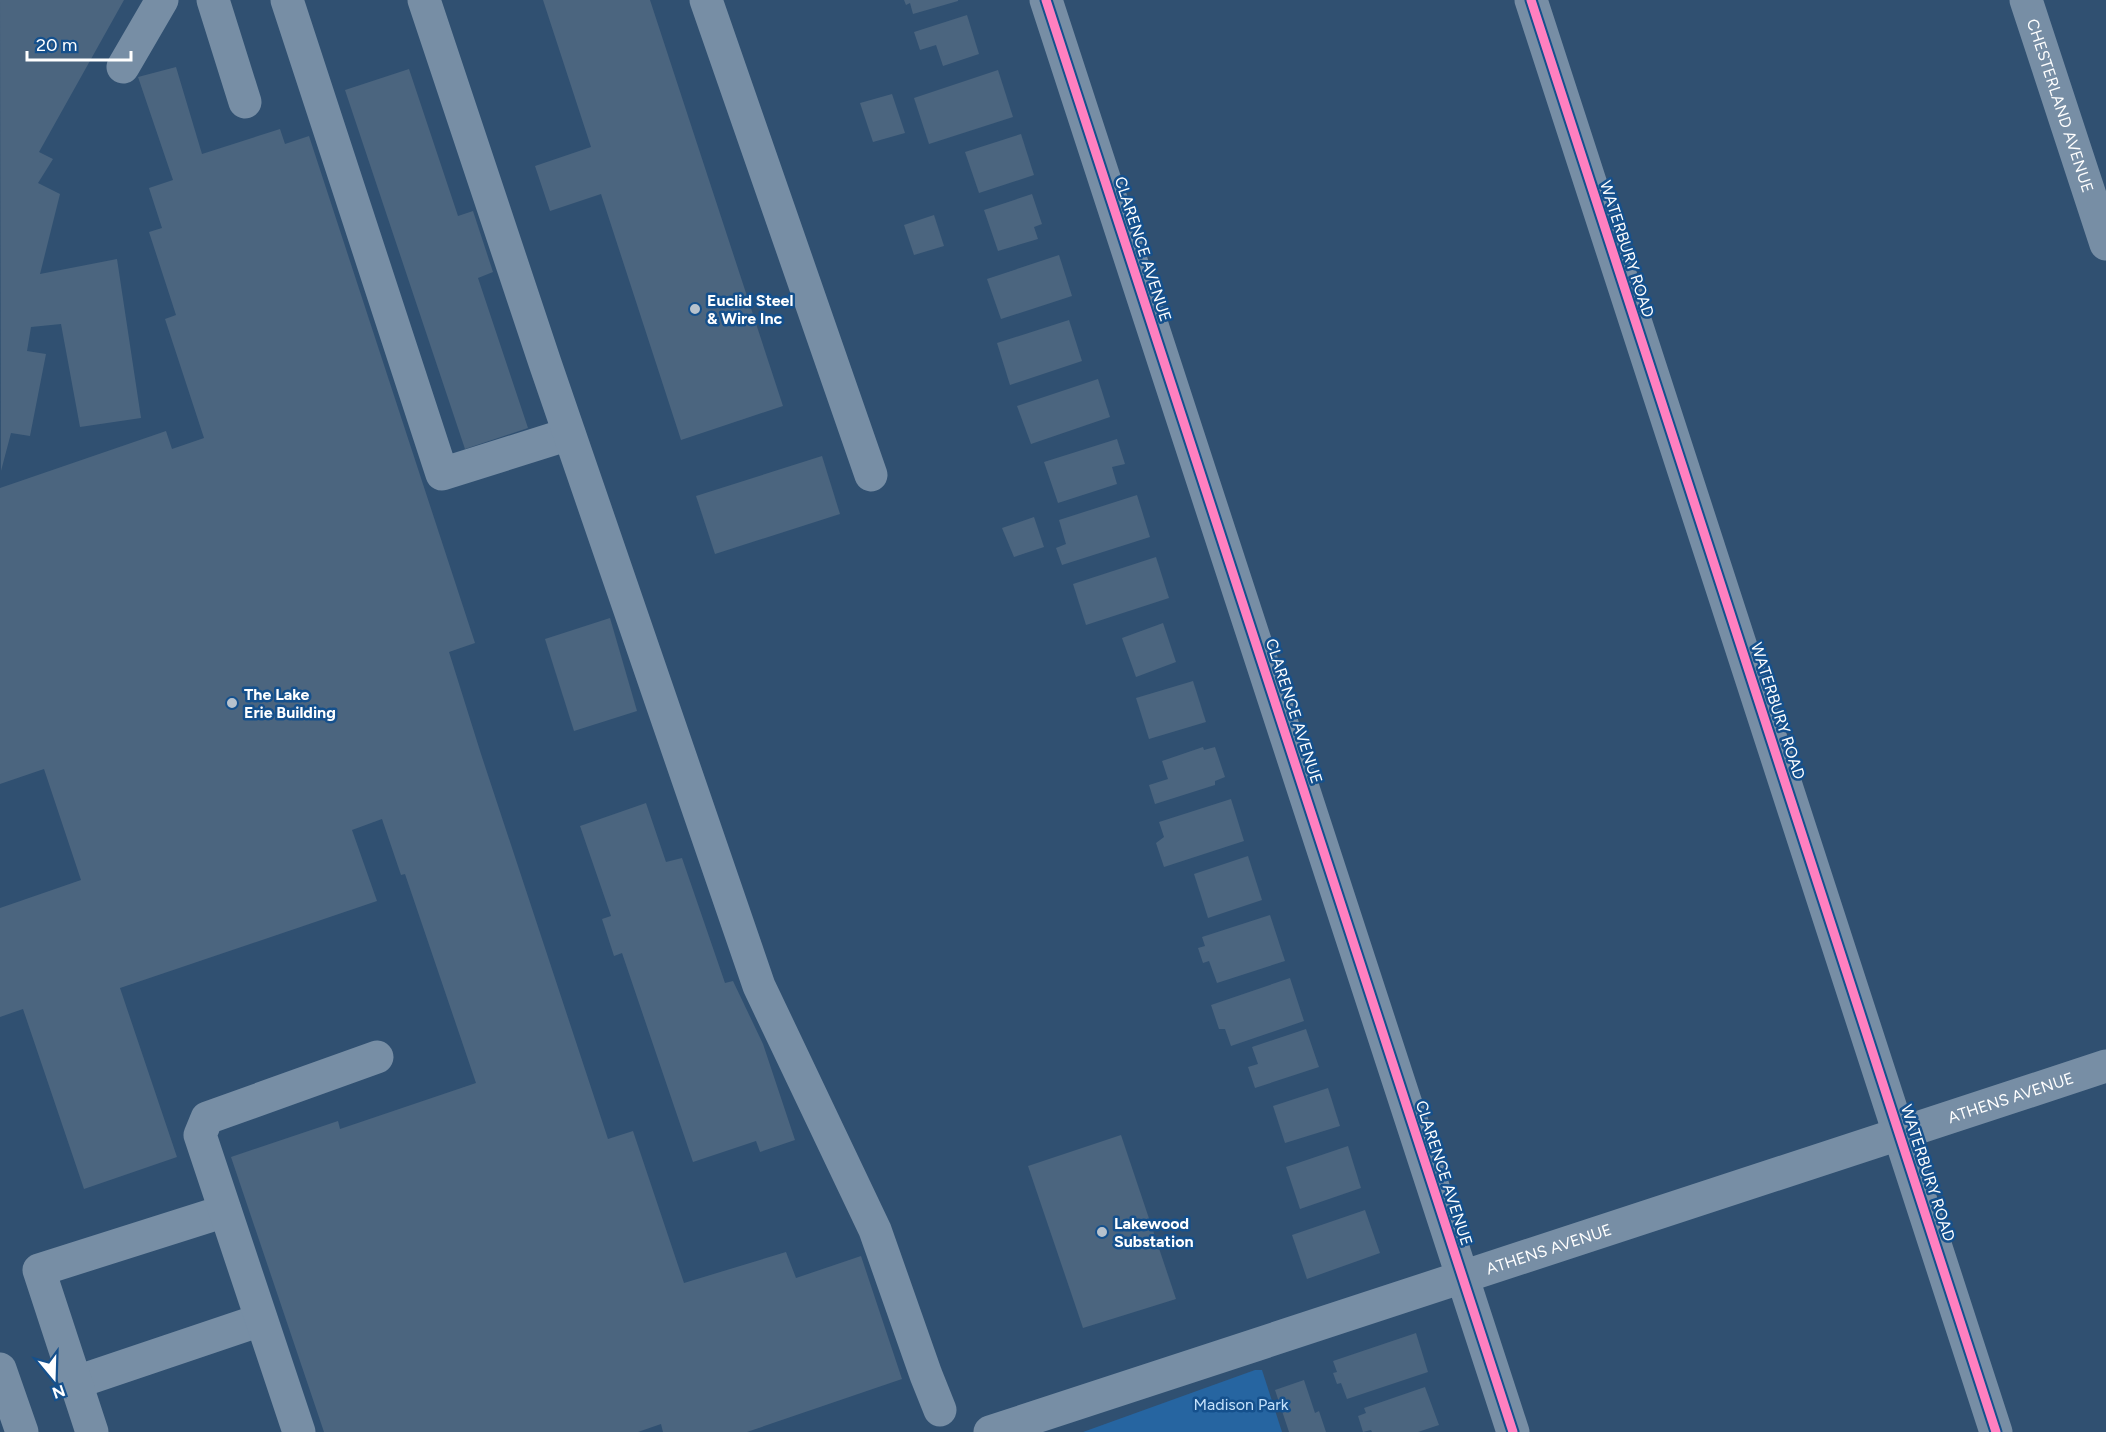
<svg xmlns="http://www.w3.org/2000/svg" width="2106" height="1432" font-family="Figtree,sans-serif">
	<rect width="100%" height="100%" fill="#305071"/>
	<!-- green -->
	<path fill="#2665a1" d="M1255,1370h7l20,62h-199z"/>
	<!-- building -->
	<g fill="#4b657f">
		<path d="M0,0h124l-85,152 14,7 -15,24 22,11 -20,80 77,-15 24,159 -61,9 -19,-103 -30,3 -4,24 19,3 -16,82 -19,-3 -10,38z"/>
		<path d="M543,0h107l133,406 -102,34 -80,-246 -51,17 -15,-45 56,-19z"/>
		<path d="M904,0h54v1l-45,13 -3,-11 -4,2z"/>
		<path d="M967,15l12,39 -36,12 -7,-21 -16,5 -6,-18z"/>
		<path d="M176,67l26,87 78,-25 5,15 24,-8 166,507 -26,9 32,102 127,385 25,-8 51,152 102,-31 10,26 65,-22 41,123 -155,53h-84l-2,-8 -23,8h-314l-93,-275 107,-36 2,8 136,-46 -71,-209 -4,1 -19,-56 -30,11 25,71 -257,87 57,169 -93,32 -61,-180 -23,8v-109l81,-28 -37,-111 -44,15v-296l166,-57 6,18 32,-11 -39,-119 11,-4 -27,-83 13,-4 -13,-40 24,-8 -35,-103z"/>
		<path d="M409,69l49,147 15,-5 20,61 -15,6 50,150 -63,21 -120,-359z"/>
		<path d="M998,70l15,47 -84,27 -15,-46z"/>
		<path d="M892,94l13,39 -32,9 -13,-39z"/>
		<path d="M1021,134l13,41 -55,18 -14,-41z"/>
		<path d="M1032,194l10,30 -8,3 4,12 -40,12 -14,-41z"/>
		<path d="M934,215l10,31 -30,9 -10,-30z"/>
		<path d="M1059,255l13,41 -71,23 -14,-40z"/>
		<path d="M1069,320l13,41 -72,24 -13,-42z"/>
		<path d="M1098,379l12,38 -79,27 -14,-38z"/>
		<path d="M1117,439l8,25 -13,3 5,17 -59,19 -14,-41z"/>
		<path d="M822,456l18,58 -125,40 -19,-58z"/>
		<path d="M1137,495l13,42 -88,28 -6,-17 10,-4 -7,-24z"/>
		<path d="M1034,517l10,30 -30,10 -12,-29z"/>
		<path d="M1156,557l13,41 -83,27 -13,-41z"/>
		<path d="M610,618l27,93 -63,20 -29,-92z"/>
		<path d="M1163,623l13,39 -40,15 -14,-39z"/>
		<path d="M1193,681l13,41 -57,17 -13,-41z"/>
		<path d="M1203,747l1,3 11,-3 10,30 -10,4v4l-60,19 -6,-19 19,-6 -6,-18z"/>
		<path d="M1231,799l13,42 -80,26 -8,-24 8,-6 -5,-15z"/>
		<path d="M646,803l20,59 16,-4 43,125 8,-2 30,63 32,96 -35,12 -4,-11 -63,21 -71,-209 -8,3 -12,-37 9,-3 -31,-90z"/>
		<path d="M1248,856l14,44 -54,18 -14,-44z"/>
		<path d="M1270,915l15,46 -68,22 -8,-22 -6,2 -5,-15 7,-2 -3,-9z"/>
		<path d="M1290,978l14,43 -73,25 -6,-17h-6l-8,-24z"/>
		<path d="M1306,1029l13,38 -64,21 -7,-21 10,-3 -6,-17z"/>
		<path d="M1328,1088l12,38 -55,17 -12,-37z"/>
		<path d="M1121,1135l55,164 -93,29 -55,-162z"/>
		<path d="M1348,1146l13,42 -61,21 -14,-42z"/>
		<path d="M1365,1210l15,43 -73,26 -15,-44z"/>
		<path d="M1416,1333l12,39 -81,27 -6,-16 -4,1 -4,-11 4,-1 -4,-11z"/>
		<path d="M1304,1380l11,33 4,-2 7,21h-37l-14,-42z"/>
		<path d="M1425,1387l14,38 -21,7h-46l-1,-2 -8,2 -5,-16 8,-3 -2,-5z"/>
	</g>
	<g fill="none" stroke-linecap="round" stroke-linejoin="round">
		<!-- minor -->
		<g stroke="#778ea5" stroke-width="33">
			<path d="M213,0l32,102"/>
			<path d="M287,0l155,474 127,-40"/>
			<path d="M424,0l121,363 214,623 116,244 51,145 14,35"/>
			<path d="M706,0l165,475"/>
			<path d="M1046,0l467,1432"/>
			<path d="M1531,0l465,1432"/>
			<path id="s1" d="M2026,0l80,244"/>
			<path d="M123,67l39,-67"/>
			<path d="M0,1369l22,63"/>
			<path d="M77,1382l184,-62"/>
			<path d="M92,1432l-53,-162 186,-59"/>
			<path d="M299,1432l-99,-297 7,-17 170,-61"/>
			<path id="s2" d="M990,1432l1116,-366"/>
		</g>
		<!-- cycleway casing -->
		<g stroke="#15508c" stroke-width="13">
			<g id="cycleway">
				<path d="M1046,0l467,1432"/>
				<path d="M1531,0l465,1432"/>
			</g>
		</g>
		<!-- cycleway -->
		<use href="#cycleway" stroke="#ff80c0" stroke-width="9"/>
	</g>
	<!-- markers -->
	<g fill="#b7c2cd" stroke="#15508c" stroke-width="2">
		<circle cx="695" cy="309" r="6"/>
		<circle cx="232" cy="703" r="6"/>
		<circle cx="1102" cy="1232" r="6"/>
	</g>
	<g text-anchor="middle" dominant-baseline="central" stroke-width="5" stroke-linejoin="round" paint-order="stroke">
		<!-- street labels -->
		<g font-size="16" fill="#fff" stroke="#15508c">
			<text stroke="none"><textPath href="#s1" startOffset="111">CHESTERLAND AVENUE</textPath></text>
			<text transform="translate(1143 249) rotate(72)">CLARENCE AVENUE</text>
			<text transform="translate(1627 249) rotate(72)">WATERBURY ROAD</text>
			<text transform="translate(1294 711) rotate(72)">CLARENCE AVENUE</text>
			<text transform="translate(1778 711) rotate(72)">WATERBURY ROAD</text>
			<text stroke="none"><textPath href="#s2" startOffset="1074">ATHENS AVENUE</textPath></text>
			<text transform="translate(1444 1173) rotate(72)">CLARENCE AVENUE</text>
			<text transform="translate(1928 1173) rotate(72)">WATERBURY ROAD</text>
			<text stroke="none"><textPath href="#s2" startOffset="588">ATHENS AVENUE</textPath></text>
		</g>
		<!-- poi labels -->
		<g font-size="16" font-weight="bold" fill="#fff" stroke="#15508c" text-anchor="start">
			<text x="707" y="300">Euclid Steel<tspan x="707" dy="18">&amp; Wire Inc</tspan></text>
			<text x="244" y="694">The Lake<tspan x="244" dy="18">Erie Building</tspan></text>
			<text x="1114" y="1223">Lakewood<tspan x="1114" dy="18">Substation</tspan></text>
		</g>
		<!-- park labels -->
		<g font-size="16" fill="#c4e1fb" stroke="#15508c">
			<text x="1241" y="1404">Madison Park</text>
		</g>
	</g>
	<!-- north arrow -->
	<g transform="translate(54 1378) rotate(161)" stroke="#15508c" stroke-width="4.5" paint-order="stroke">
	<path d="M0-4.5L10 22L0 15L-10 22Z" fill="#ffffff"/>
	<text y="-9" font-size="16" font-weight="bold" text-anchor="middle" fill="#ffffff">N</text>
	</g>
	<!-- scale -->
	<path d="M27 51v9h104v-9" fill="none" stroke="#ffffff" stroke-width="3"/>
	<text x="36" y="51" font-size="18" fill="#ffffff" stroke="#15508c" stroke-width="4.5" paint-order="stroke">20 m</text>
</svg>
